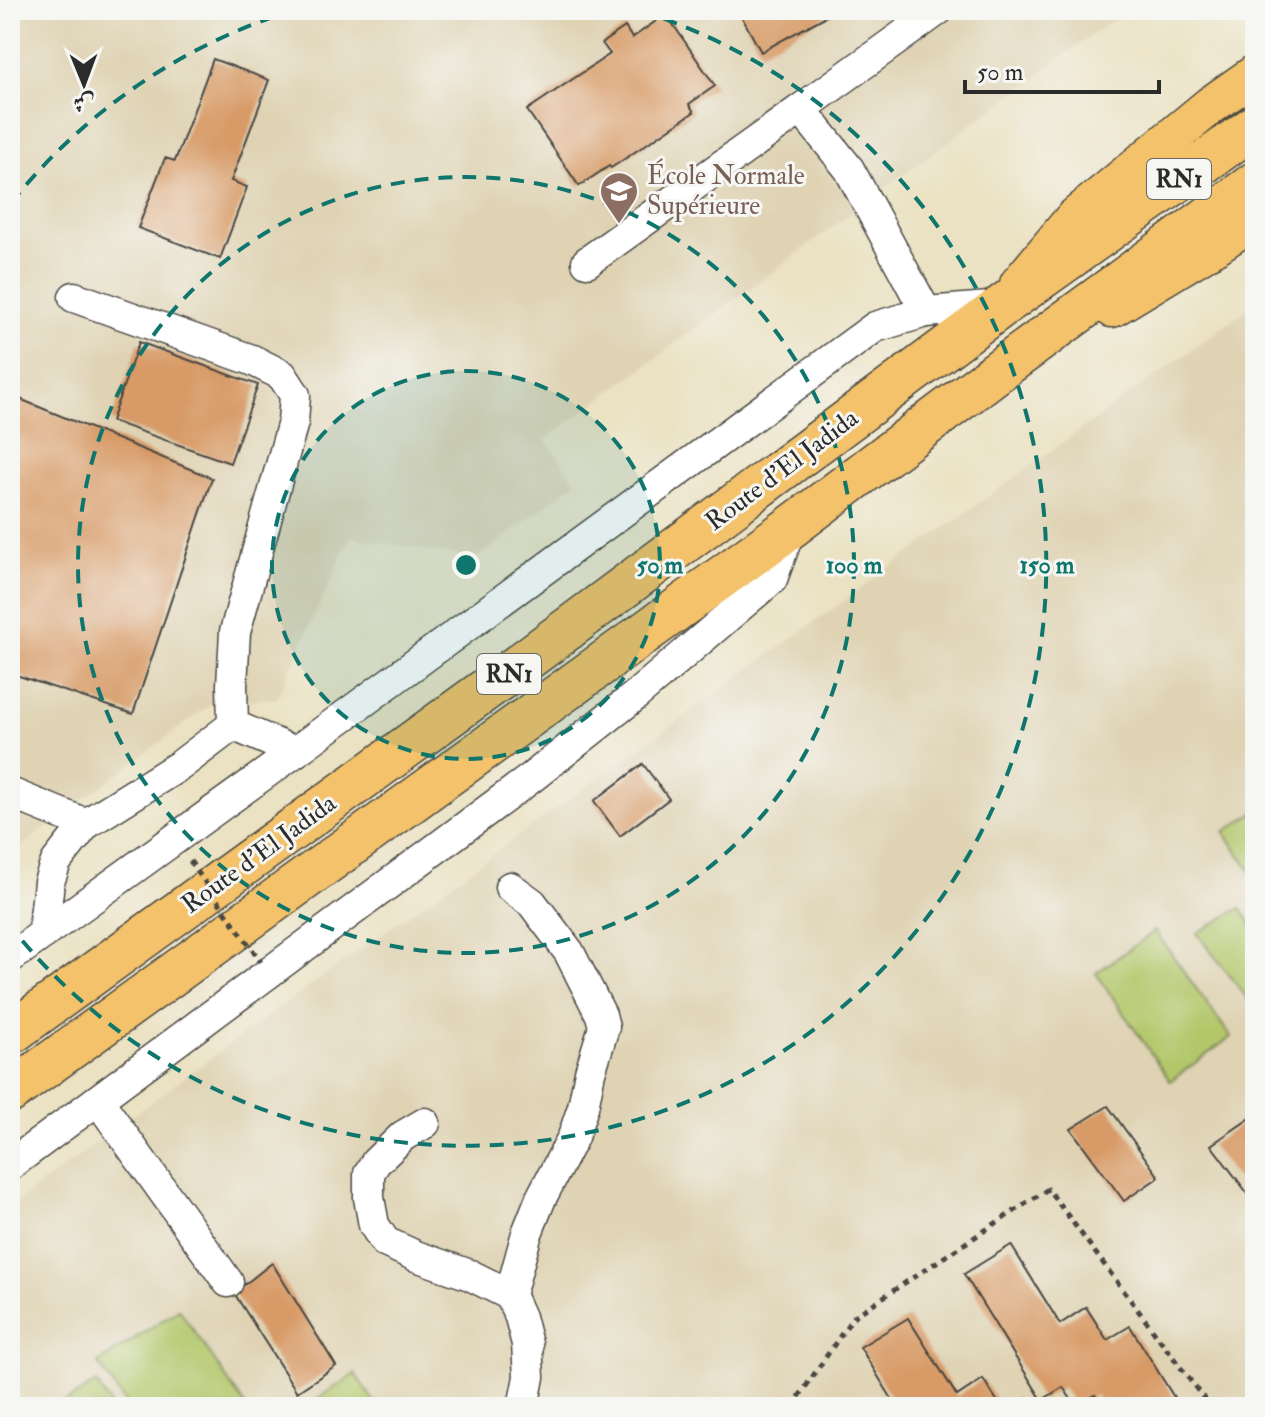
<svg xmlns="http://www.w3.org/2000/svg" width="1265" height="1417" font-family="'IM FELL Double Pica',Amiri,serif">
	<rect width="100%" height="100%" fill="#f6f6f2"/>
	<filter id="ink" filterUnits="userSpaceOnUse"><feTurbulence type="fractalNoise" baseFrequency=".0125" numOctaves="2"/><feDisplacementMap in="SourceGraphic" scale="16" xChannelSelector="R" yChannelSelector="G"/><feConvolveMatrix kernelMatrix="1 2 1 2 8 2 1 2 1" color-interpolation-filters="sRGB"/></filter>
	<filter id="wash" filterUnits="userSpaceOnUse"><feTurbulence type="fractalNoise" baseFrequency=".006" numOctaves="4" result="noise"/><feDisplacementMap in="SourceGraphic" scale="32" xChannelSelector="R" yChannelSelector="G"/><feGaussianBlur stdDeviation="1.8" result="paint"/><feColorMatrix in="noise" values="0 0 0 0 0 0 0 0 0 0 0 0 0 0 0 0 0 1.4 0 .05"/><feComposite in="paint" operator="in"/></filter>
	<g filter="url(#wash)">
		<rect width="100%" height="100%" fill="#ebe2c3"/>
		<!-- built -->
		<g fill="#dfd3b4">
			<path d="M10,10h1116l-581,430 31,42 -100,77 -126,-22 -73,162 -61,1 -206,155z"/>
			<path d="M1255,304v1103h-1245v-200l214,-159z"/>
		</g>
		<!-- green -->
		<g fill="#b3c76b" stroke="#6f794b" stroke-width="2">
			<path d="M1255,812v65l-31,-45z"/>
			<path d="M1241,908l14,22v70l-4,3 -54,-70z"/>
			<path d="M1155,931l76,106 -61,44 -74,-108z"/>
			<path d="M179,1309l67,98h-118l-30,-44z"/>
			<path d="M355,1374l23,33h-73z"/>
			<path d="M96,1383l16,24h-55z"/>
		</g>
		<g id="blocks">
			<!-- building -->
			<g fill="#d89b67">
				<path d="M738,10h90l2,4 -69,38z"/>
				<path d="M1049,10h18l-14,8z"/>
				<path d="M666,14l49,72 -26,18 5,8 -83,56 -2,-2 -30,20 -52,-76 83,-56 -8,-11 23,-16 7,11z"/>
				<path d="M213,59l56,21 -38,101 16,6 -27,72 -82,-31 27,-70 10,3z"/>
				<path d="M139,342l119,43 -28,78 -119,-42z"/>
				<path d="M10,395l202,83 -79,236 -123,-41z"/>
				<path d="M643,764l26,35 -49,37 -26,-35z"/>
				<path d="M1108,1106l51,71 -35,24 -53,-72z"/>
				<path d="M1255,1115v88l-44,-58z"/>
				<path d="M1011,1245l49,79 26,-17 21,33 23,-14 50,81h-78l-7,-12 -19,12 -13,-20 -21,13 -78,-126z"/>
				<path d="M272,1263l64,103 -39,26 -63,-99z"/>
				<path d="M908,1318l49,78 26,-17 18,28h-104l-37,-60z"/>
				<path d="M1027,1398l5,9h-19z"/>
			</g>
		</g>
	</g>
	<g filter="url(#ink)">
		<use href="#blocks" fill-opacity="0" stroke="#484642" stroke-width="2"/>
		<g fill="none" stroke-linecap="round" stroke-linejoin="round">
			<!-- minor casing -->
			<g stroke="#484642" stroke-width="33">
				<g id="minor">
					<path d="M587,262l214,-153"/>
					<path d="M74,297l178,63 30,15 13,20 -2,27 -58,210 -3,53 1,40 62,27"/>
					<path d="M926,312l-77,-143 -48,-60 137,-99"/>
					<path d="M10,793l76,31"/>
					<path d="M43,934l6,-52 7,-20 30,-38 96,-60 51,-39"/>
					<path d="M10,958l285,-206 580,-425 51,-15 76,-6"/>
					<path d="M98,1100l130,182"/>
					<path d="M425,1123l-22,13 -27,26 -7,11v25l5,27 11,17 31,14 54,19 40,20 10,22 7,27 2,33 -6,30"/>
					<path d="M10,1165l521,-387 104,-82 137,-117 19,-52"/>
					<path d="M510,1295l17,-62 14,-35 32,-61 10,-30 7,-35 14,-45 -3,-12 -32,-63 -37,-49 -22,-16"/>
				</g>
			</g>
			<!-- major casing -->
			<g stroke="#484642" stroke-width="41">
				<g id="major">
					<path d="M1019,284l55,-66 137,-113 44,-31"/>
					<path d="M1112,308l104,-63 39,-26"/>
				</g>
			</g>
			<!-- highway casing -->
			<g stroke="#484642" stroke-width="45">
				<g id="highway">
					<path d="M10,1034l493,-357 499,-371 253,-180"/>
					<path d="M10,1092l781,-565 207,-156 257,-188"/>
				</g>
			</g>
			<!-- path -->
			<path stroke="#484642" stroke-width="5" stroke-dasharray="6 6" stroke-linecap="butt" d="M792,1407l61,-90 195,-128 162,218"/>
			<!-- minor -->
			<use href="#minor" stroke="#fff" stroke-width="30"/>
			<!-- major -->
			<use href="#major" stroke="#f3c26a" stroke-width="38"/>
			<!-- highway -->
			<use href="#highway" stroke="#f3c26a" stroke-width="42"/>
			<!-- path-bridge -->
			<path stroke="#484642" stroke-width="5" stroke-dasharray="6 6" stroke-linecap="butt" d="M190,861l71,101"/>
		</g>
	</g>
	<!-- distance rings -->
	<circle cx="466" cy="565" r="194" fill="#0f766e" fill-opacity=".12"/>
	<g fill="none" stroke="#0f766e" stroke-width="4" stroke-dasharray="14 10">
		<circle cx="466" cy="565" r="194"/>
		<circle cx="466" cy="565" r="388"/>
		<path d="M11 203A581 581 0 0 1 291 11M641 11A581 581 0 1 1 11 927"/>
	</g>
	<!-- icons -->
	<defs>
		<g id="university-pin" transform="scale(2)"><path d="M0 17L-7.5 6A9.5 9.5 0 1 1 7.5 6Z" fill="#8d6e63" stroke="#f6f6f2"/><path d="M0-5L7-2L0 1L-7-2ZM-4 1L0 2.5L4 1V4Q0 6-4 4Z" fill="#fff"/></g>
	</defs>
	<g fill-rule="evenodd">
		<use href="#university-pin" x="619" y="191"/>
	</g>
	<g text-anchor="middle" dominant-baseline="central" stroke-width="6" stroke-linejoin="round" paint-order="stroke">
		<!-- shield labels -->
		<g fill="#f6f6f2" stroke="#686867" stroke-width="2">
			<rect x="1147" y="159" width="64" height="40" rx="6"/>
			<rect x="477" y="654" width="64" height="40" rx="6"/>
		</g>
		<g font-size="24" font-weight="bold" fill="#2b2b2b">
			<text x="1179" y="179">RN1</text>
			<text x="509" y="674">RN1</text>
		</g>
		<!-- education labels -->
		<g font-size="26" fill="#785e54" stroke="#f6f6f2" text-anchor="start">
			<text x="647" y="176">École Normale<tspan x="647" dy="30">Supérieure</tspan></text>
		</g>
		<!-- street labels -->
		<g font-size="26" fill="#2b2b2b" stroke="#f6f6f2">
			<text transform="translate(782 470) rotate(-37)">Route d'El Jadida</text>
			<text transform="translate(259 854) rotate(-36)">Route d'El Jadida</text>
		</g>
	</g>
	<circle cx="466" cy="565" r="12" fill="#0f766e" stroke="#f6f6f2" stroke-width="4"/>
	<g font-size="24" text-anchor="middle" font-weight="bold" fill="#0f766e" stroke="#f6f6f2" stroke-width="6" stroke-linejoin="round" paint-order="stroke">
		<text x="660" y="573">50 m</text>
		<text x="854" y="573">100 m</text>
		<text x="1047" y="573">150 m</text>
	</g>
	<!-- margin -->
	<rect width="1265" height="1417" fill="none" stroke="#f6f6f2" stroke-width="40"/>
	<!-- north arrow -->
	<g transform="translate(84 84) rotate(179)" stroke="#f6f6f2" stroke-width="6" paint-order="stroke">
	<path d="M0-6L14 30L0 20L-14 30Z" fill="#2b2b2b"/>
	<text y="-12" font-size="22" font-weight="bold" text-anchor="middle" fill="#2b2b2b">ش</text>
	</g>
	<!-- scale -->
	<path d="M965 80v12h194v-12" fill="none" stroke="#2b2b2b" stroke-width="4"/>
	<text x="977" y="80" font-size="24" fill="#2b2b2b" stroke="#f6f6f2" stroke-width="6" paint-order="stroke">50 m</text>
</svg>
